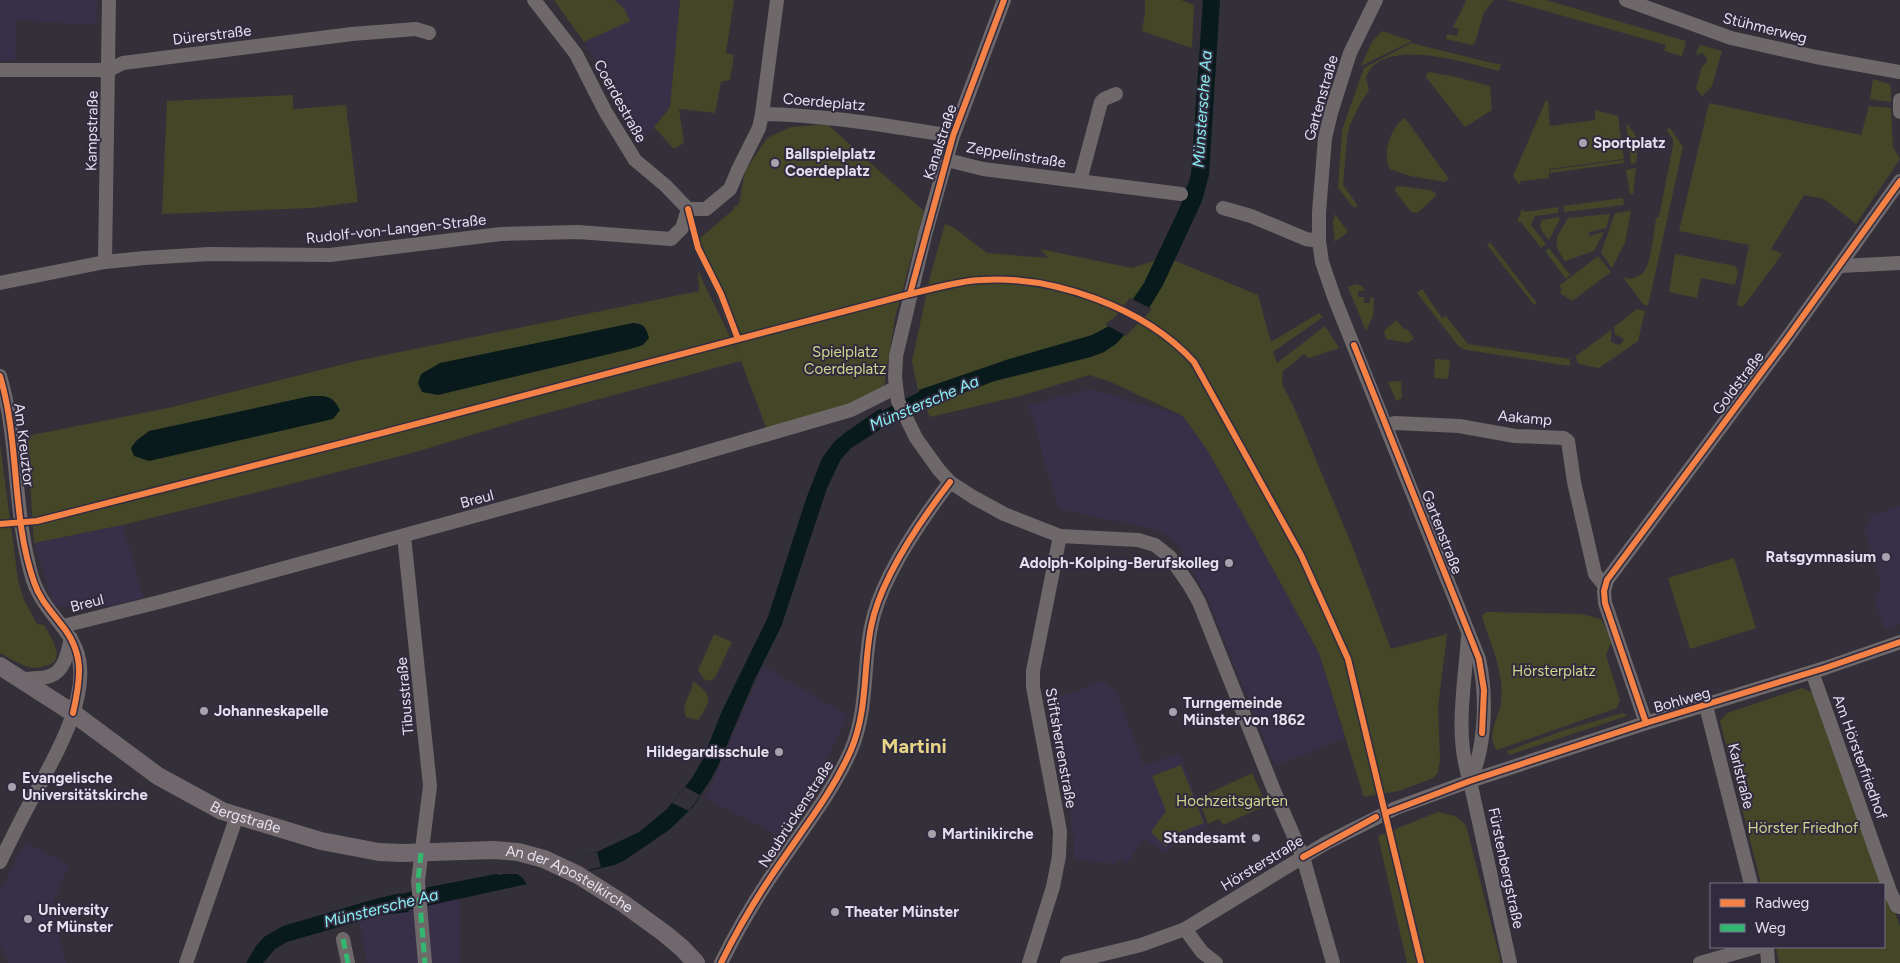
<svg xmlns="http://www.w3.org/2000/svg" width="1900" height="963" font-family="Figtree,sans-serif">
	<rect width="100%" height="100%" fill="#33303a"/>
	<!-- built -->
	<g fill="#383048">
		<path d="M0,0h97l-1,25 -80,-5 -1,40 -15,1z"/>
		<path d="M554,0h126l-10,107 -32,38 -51,-99z"/>
		<path d="M1091,389l92,27 25,35 111,202 26,85 -70,28 -68,-169 -30,-53 -10,-9 -12,-6 -97,-20 -29,-104z"/>
		<path d="M1900,506v118l-15,6 -11,-32 8,-14 -18,-54 7,-14z"/>
		<path d="M122,525l22,73 -44,10 -19,1 -27,-4 -20,-62z"/>
		<path d="M763,666l84,49 -18,41 -31,53 4,3 -12,18 -3,-2 -8,10 -16,-11 -58,-29z"/>
		<path d="M1101,681l15,10 28,75 35,-13 28,73 -30,14 -12,14 -21,-16 -17,25 -7,-4 -5,5 -41,-5v-16l-7,-53 -17,-93 23,-4z"/>
		<path d="M25,843l44,22 -16,37 5,34 8,27h-57l-9,-17v-53z"/>
		<path d="M459,895l1,68h-93l-8,-41z"/>
	</g>
	<!-- green -->
	<g fill="#444628">
		<path d="M554,0h60l10,8 6,13 -46,21z"/>
		<path d="M680,0h54l-8,53 8,2 -4,25 -9,2 -6,31 -36,-4 5,34 -10,6 -20,-22 16,-20z"/>
		<path d="M1145,0h36l13,5 -2,43 -50,-17 3,-18z"/>
		<path d="M1465,0h29l-10,12 -9,31 -3,2 -26,-6 1,-5 10,2 2,-7 -6,-2 13,-26z"/>
		<path d="M1507,0h39l140,41 -4,15 -18,-5 2,-6z"/>
		<path d="M1382,31l30,10 -51,25 11,-24z"/>
		<path d="M1411,43l81,20 9,1 -2,7c-32,-8 -117,-36 -133,6l3,13 -9,14 -10,21 -3,13 -4,47 15,21 -4,2 -16,-20 4,-58 22,-62z"/>
		<path d="M1701,45l21,6 -10,35 -10,10 -6,-7 6,-23 4,-2 1,-5 -3,-5 -4,-1 -4,3 2,-8z"/>
		<path d="M1428,72l28,5 34,9 2,24 -27,17 -39,-50z"/>
		<path d="M1873,79l16,5 2,3v15l-21,-3z"/>
		<path d="M293,95v14l53,-4 12,97 -46,6 -150,6 5,-113z"/>
		<path d="M1546,100l2,1 2,25 45,-6v-10l23,6 6,43 -75,10v9l-28,3 -2,4 -6,-9z"/>
		<path d="M1709,103l152,32 8,-29 22,2 2,39 7,12 -44,65 -32,-25 -20,-4 -33,54 11,5 -39,53 -6,-2 12,-60 -70,-14z"/>
		<path d="M1405,118l44,61 -4,3 -35,-6 -20,-7c-8,-15 0,-42 15,-51z"/>
		<path d="M1626,123c14,15 13,20 10,40l-5,1z"/>
		<path d="M827,124l97,87 -29,107 -12,75 -116,37 -26,-69 -216,58 -113,34 -141,36 -149,36 -88,18 -7,-107 141,-28 188,-47 343,-70 -1,-20 40,82 -31,-81 -9,-32 36,-31v-2l5,-3 6,-33 22,-33 24,-11z"/>
		<path d="M1670,128l13,19 -35,159 -5,-2 -21,-28 7,3c4,-1 11,-3 14,-6 8,-8 11,-43 13,-55l3,-1 14,-72v-6l-7,-9z"/>
		<path d="M1623,160l1,3 -74,10 -1,-3z"/>
		<path d="M1636,168l-3,26h-3l-4,-24z"/>
		<path d="M1400,186l30,4 5,2 1,4 -19,17 -6,-1 -16,-21 1,-4z"/>
		<path d="M1623,198l1,7 -60,7 -1,-6z"/>
		<path d="M1558,207v6l-23,3 -4,9 15,19 -5,4 -20,-26h-4l5,-13 3,3z"/>
		<path d="M1631,211l-6,32 -13,25 -11,-15 14,-40z"/>
		<path d="M1335,214l13,18 -13,10 -2,-20z"/>
		<path d="M1610,214l-4,14 -17,4v4l15,-4 -10,19 -29,10c-15,-20 -8,-23 3,-43z"/>
		<path d="M1559,217l1,2 -11,21c-5,-6 -12,-13 -7,-20z"/>
		<path d="M945,224l8,3 34,26 61,5 -8,-9 92,19 34,-11 92,38 13,47 48,-29 4,4 -50,35 4,11 48,-37 14,22 -30,10 -5,-4 -21,17 -1,13 11,21 58,138 40,106 56,-15 -9,73 2,53 -2,13 -5,5 -34,13 -35,6 -45,-144 -111,-202 -25,-35 -72,-34 -22,-7 -65,20 -94,22 -13,-31 -5,-25 19,-88z"/>
		<path d="M1490,242l47,61 -3,2 -47,-60z"/>
		<path d="M1549,248l21,27 -4,4 -21,-28z"/>
		<path d="M1675,254l60,12 3,6 -3,13 -34,-7 -4,20 -28,-6z"/>
		<path d="M1598,256l13,16 -39,29 -12,-8 2,-4 -3,-3z"/>
		<path d="M1357,284l6,3 1,4h-6v6h6v6h6v-6l4,1 -1,18 -7,15 -18,-44z"/>
		<path d="M1422,289l20,29 4,-2 22,28 102,15v7l-109,-17 5,-4 -6,3 -43,-55z"/>
		<path d="M1637,309l8,2 -7,30 -39,27 -20,-4 -2,-2 -1,-6 35,-26v12l8,3 3,-2 2,-4 -9,-5 -1,-7z"/>
		<path d="M1396,320l9,10 2,-1 7,9 -6,5 -22,-4 -2,-8z"/>
		<path d="M1435,359l15,1 -2,19 -14,-1z"/>
		<path d="M1401,381l1,17 -6,3 -8,-19z"/>
		<path d="M0,444l18,136 6,20 13,24 7,1c6,10 23,35 4,40 -7,2 -12,4 -19,2 -11,-3 -19,-9 -29,-14z"/>
		<path d="M1734,558l22,70 -66,21 -22,-71z"/>
		<path d="M1486,612l95,2 20,5 11,22 -6,14 14,45 -3,8 -120,42c-12,-15 2,-31 4,-48 4,-31 -11,-57 -19,-86z"/>
		<path d="M714,634l18,8 -17,36 -5,3 -6,-2 -6,-9z"/>
		<path d="M693,681c20,14 19,20 5,39l-12,-3c-6,-13 6,-22 7,-36z"/>
		<path d="M1802,688l11,5 87,233v37h-121l-3,-16h108v-63h-123l-41,-163 7,-8z"/>
		<path d="M1623,713l4,2 -3,2 -115,38 -2,-4 58,-21z"/>
		<path d="M1181,765l23,58 -26,10 -12,14 -15,-15 15,-21 -14,-35z"/>
		<path d="M1252,773l15,32 -44,20 -4,-6 -11,5 -10,-26z"/>
		<path d="M1438,812l17,4 11,9 35,138h-94l-29,-127z"/>
	</g>
	<!-- water -->
	<g fill="#081a1b">
		<path d="M1203,0h17l-11,175 -7,26 -39,84 -14,23 -33,36 -12,8 -13,5 -96,24 -70,26 -36,17 -38,24 -10,11 -14,29 -46,139 -27,54 -36,85 -7,13 -19,29 -23,22 -44,30 -10,5 -207,45 1,2 -29,3 -93,27 -12,7 -12,14h-17l10,-17 8,-9 19,-11 92,-27 26,-6 1,1 22,-6 72,-14 4,1 97,-23 42,-20 28,-23 25,-31 10,-17 20,-50 46,-94 38,-118 16,-41 12,-16 12,-10 32,-22 3,-1 1,2 37,-19v-2l90,-31 83,-24 17,-9 24,-27 11,-16 36,-76 11,-32z"/>
		<path d="M633,323c11,1 13,4 16,15l-6,7 -13,4 -192,46 -16,-3 -4,-9 3,-9 19,-11z"/>
		<path d="M311,396c16,0 21,-1 29,14l-7,9 -184,42 -15,-5 -3,-8 5,-7 13,-10z"/>
	</g>
	<!-- pier -->
	<g fill="#33303a">
		<path d="M1130,298l22,11 -26,27 -21,-12 9,-6z"/>
		<path d="M685,787l15,8 -11,16 -17,-8z"/>
		<path d="M597,852l4,15 -74,18 -4,-7 -6,-4h-16z"/>
	</g>
	<g fill="none" stroke-linecap="round" stroke-linejoin="round">
		<!-- minor -->
		<g stroke="#6f686a" stroke-width="14">
			<path d="M534,0l42,54 29,57 30,49 31,26 22,23"/>
			<path d="M1004,0l-51,136 -28,99 -29,121 -1,22 3,23 18,37 23,32 11,12 23,15 31,17 56,22 78,4 17,5 15,12 20,29 9,16 76,191 28,64 30,106"/>
			<path d="M1376,0l-26,53 -19,60 -6,25 -6,74v29l3,21 12,35 145,362c8,36 7,88 -9,122"/>
			<path d="M1626,0l105,38 85,19 84,15"/>
			<path d="M0,70h109l14,-7 229,-29 64,-5 13,4"/>
			<path d="M1900,100v12"/>
			<path d="M762,114l15,-114"/>
			<path d="M947,160l36,9 198,25"/>
			<path d="M1080,181l21,-79 3,-3 12,-5"/>
			<path d="M1223,208l28,8 55,23 13,2"/>
			<path d="M688,209h18l24,-20 8,-19 21,-42 3,-14c65,1 127,12 191,22"/>
			<path d="M105,262l4,-262"/>
			<path d="M1840,266l60,-3"/>
			<path d="M0,283l105,-21 39,-4 65,-4 121,1 171,-21 77,-2 93,7 11,-11 6,-19"/>
			<path d="M0,376c17,57 14,118 26,176 3,13 5,28 12,40 10,21 29,35 38,57 18,45 -24,113 -45,152 -11,20 -21,41 -31,61"/>
			<path d="M1386,426l9,-3 64,3 56,10 49,2 4,3 6,41 21,92 10,12"/>
			<path d="M404,536l26,250 -12,95 7,82"/>
			<path d="M63,626l104,-26 505,-138 179,-52 44,-22"/>
			<path d="M1468,637c-3,46 -14,99 2,144l40,182"/>
			<path d="M1812,672l79,222 6,12 3,1"/>
			<path d="M22,679c8,-1 21,0 28,-3 15,-5 18,-25 21,-38"/>
			<path d="M1706,706l45,178"/>
			<path d="M1646,723l-41,-120 -1,-12 3,-11 181,-243 112,-156"/>
			<path d="M1185,929l17,23 14,11"/>
			<path d="M343,939l5,24"/>
			<path d="M1767,947l1,16"/>
			<path d="M186,963l51,-147"/>
			<path d="M721,963c18,-37 40,-73 64,-107 24,-35 49,-67 66,-106 17,-40 12,-82 20,-123 9,-48 50,-107 79,-145"/>
			<path d="M1029,963l24,-76 6,-31 1,-25 -27,-144v-16l27,-135"/>
			<path d="M1067,963l74,-18 44,-16 141,-86 70,-35 74,-27 176,-58 179,-55 75,-26"/>
			<path d="M1700,963l57,-16"/>
		</g>
		<!-- major -->
		<path stroke="#71686d" stroke-width="18" id="s1" d="M0,666l73,47 85,63 64,35 99,30 58,11 23,1 92,-3 24,2 26,7 34,16 46,29 40,29 18,15 14,15"/>
		<!-- quiet -->
		<g stroke="#33b770" stroke-width="5" stroke-dasharray="10 5" stroke-linecap="butt">
			<path d="M421,853l-3,28 7,82"/>
			<path d="M343,939l5,24"/>
		</g>
		<!-- cycleway casing -->
		<g stroke="#312b3f" stroke-width="9">
			<g id="cycleway">
				<path d="M688,209l10,39 23,46 17,45"/>
				<path d="M910,294l43,-158 51,-136"/>
				<path d="M1354,345l125,314 5,31 -2,43"/>
				<path d="M0,376c20,67 11,140 34,206 5,16 16,28 26,41 25,29 21,55 13,90"/>
				<path d="M0,524l37,-3 345,-88 528,-139c23,-5 47,-13 71,-14 72,-5 164,28 213,82l107,193 47,104 73,304"/>
				<path d="M1646,723l-41,-120 -1,-12 3,-11 181,-243 112,-156"/>
				<path d="M1386,813l84,-32 176,-58 179,-55 75,-26"/>
				<path d="M1303,857l73,-40"/>
				<path d="M721,963c18,-37 40,-73 64,-107 24,-35 49,-67 66,-106 17,-40 12,-82 20,-123 9,-48 50,-107 79,-145"/>
			</g>
		</g>
		<!-- cycleway -->
		<use href="#cycleway" stroke="#f48246" stroke-width="6"/>
	</g>
	<!-- markers -->
	<g fill="#a6a2ae" stroke="#312b3f" stroke-width="2">
		<circle cx="1583" cy="143" r="5"/>
		<circle cx="775" cy="163" r="5"/>
		<circle cx="1886" cy="557" r="5"/>
		<circle cx="1229" cy="563" r="5"/>
		<circle cx="204" cy="711" r="5"/>
		<circle cx="1173" cy="712" r="5"/>
		<circle cx="779" cy="752" r="5"/>
		<circle cx="12" cy="787" r="5"/>
		<circle cx="932" cy="834" r="5"/>
		<circle cx="1256" cy="838" r="5"/>
		<circle cx="835" cy="912" r="5"/>
		<circle cx="28" cy="919" r="5"/>
	</g>
	<g text-anchor="middle" dominant-baseline="central" stroke-width="4" stroke-linejoin="round" paint-order="stroke">
		<!-- street labels -->
		<g font-size="15" fill="#e4e0ed" stroke="#312b3f">
			<text transform="translate(1765 28) rotate(14)">Stühmerweg</text>
			<text transform="translate(212 35) rotate(-7)">Dürerstraße</text>
			<text transform="translate(1321 98) rotate(-74)">Gartenstraße</text>
			<text transform="translate(620 101) rotate(61)">Coerdestraße</text>
			<text transform="translate(824 102) rotate(5)">Coerdeplatz</text>
			<text transform="translate(92 131) rotate(-89)">Kampstraße</text>
			<text transform="translate(940 142) rotate(-72)">Kanalstraße</text>
			<text transform="translate(1016 155) rotate(9)">Zeppelinstraße</text>
			<text transform="translate(396 229) rotate(-6)">Rudolf-von-Langen-Straße</text>
			<text transform="translate(1738 383) rotate(-53)">Goldstraße</text>
			<text transform="translate(1525 418) rotate(5)">Aakamp</text>
			<text transform="translate(24 445) rotate(83)">Am Kreuztor</text>
			<text transform="translate(477 499) rotate(-15)">Breul</text>
			<text transform="translate(1442 532) rotate(69)">Gartenstraße</text>
			<text transform="translate(87 603) rotate(-14)">Breul</text>
			<text transform="translate(405 696) rotate(-95)">Tibusstraße</text>
			<text transform="translate(1682 700) rotate(-16)">Bohlweg</text>
			<text transform="translate(1061 748) rotate(80)">Stiftsherrenstraße</text>
			<text transform="translate(1860 757) rotate(70)">Am Hörsterfriedhof</text>
			<text transform="translate(1741 776) rotate(76)">Karlstraße</text>
			<text transform="translate(796 814) rotate(-57)">Neubrückenstraße</text>
			<text stroke="none"><textPath href="#s1" startOffset="290">Bergstraße</textPath></text>
			<text transform="translate(1262 863) rotate(-31)">Hörsterstraße</text>
			<text transform="translate(1506 868) rotate(78)">Fürstenbergstraße</text>
			<text stroke="none"><textPath href="#s1" startOffset="625">An der Apostelkirche</textPath></text>
		</g>
		<!-- poi labels -->
		<g font-size="15" font-weight="bold" fill="#e4e0ed" stroke="#312b3f" text-anchor="start">
			<text x="1593" y="143">Sportplatz</text>
			<text x="785" y="154">Ballspielplatz<tspan x="785" dy="17">Coerdeplatz</tspan></text>
			<text x="1876" y="557" text-anchor="end">Ratsgymnasium</text>
			<text x="1219" y="563" text-anchor="end">Adolph-Kolping-Berufskolleg</text>
			<text x="1183" y="703">Turngemeinde<tspan x="1183" dy="17">Münster von 1862</tspan></text>
			<text x="214" y="711">Johanneskapelle</text>
			<text x="769" y="752" text-anchor="end">Hildegardisschule</text>
			<text x="22" y="778">Evangelische<tspan x="22" dy="17">Universitätskirche</tspan></text>
			<text x="942" y="834">Martinikirche</text>
			<text x="1246" y="838" text-anchor="end">Standesamt</text>
			<text x="38" y="910">University<tspan x="38" dy="17">of Münster</tspan></text>
			<text x="845" y="912">Theater Münster</text>
		</g>
		<!-- park labels -->
		<g font-size="15" fill="#d0d78d" stroke="#312b3f">
			<text x="845" y="352">Spielplatz<tspan x="845" dy="17">Coerdeplatz</tspan></text>
			<text x="1554" y="671">Hörsterplatz</text>
			<text x="1232" y="801">Hochzeitsgarten</text>
			<text x="1803" y="828">Hörster Friedhof</text>
		</g>
		<!-- water labels -->
		<g font-size="16" font-style="italic" fill="#89eff0" stroke="#312b3f">
			<text transform="translate(1202 109) rotate(-86)">Münstersche Aa</text>
			<text transform="translate(924 403) rotate(-23)">Münstersche Aa</text>
			<text transform="translate(381 908) rotate(-14)">Münstersche Aa</text>
		</g>
		<!-- district labels -->
		<g font-size="20" font-weight="bold" fill="#e7d587" stroke="#312b3f">
			<text x="914" y="746">Martini</text>
		</g>
	</g>
	<!-- legend -->
	<rect x="1710" y="883" width="175" height="65" fill="#312b3f" stroke="#797385"/>
	<rect x="1720" y="899" width="25" height="8" fill="#f48246" stroke="#797385"/>
	<text x="1755" y="908" font-size="15" fill="#e4e0ed">Radweg</text>
	<rect x="1720" y="924" width="25" height="8" fill="#33b770" stroke="#797385"/>
	<text x="1755" y="933" font-size="15" fill="#e4e0ed">Weg</text>
</svg>
